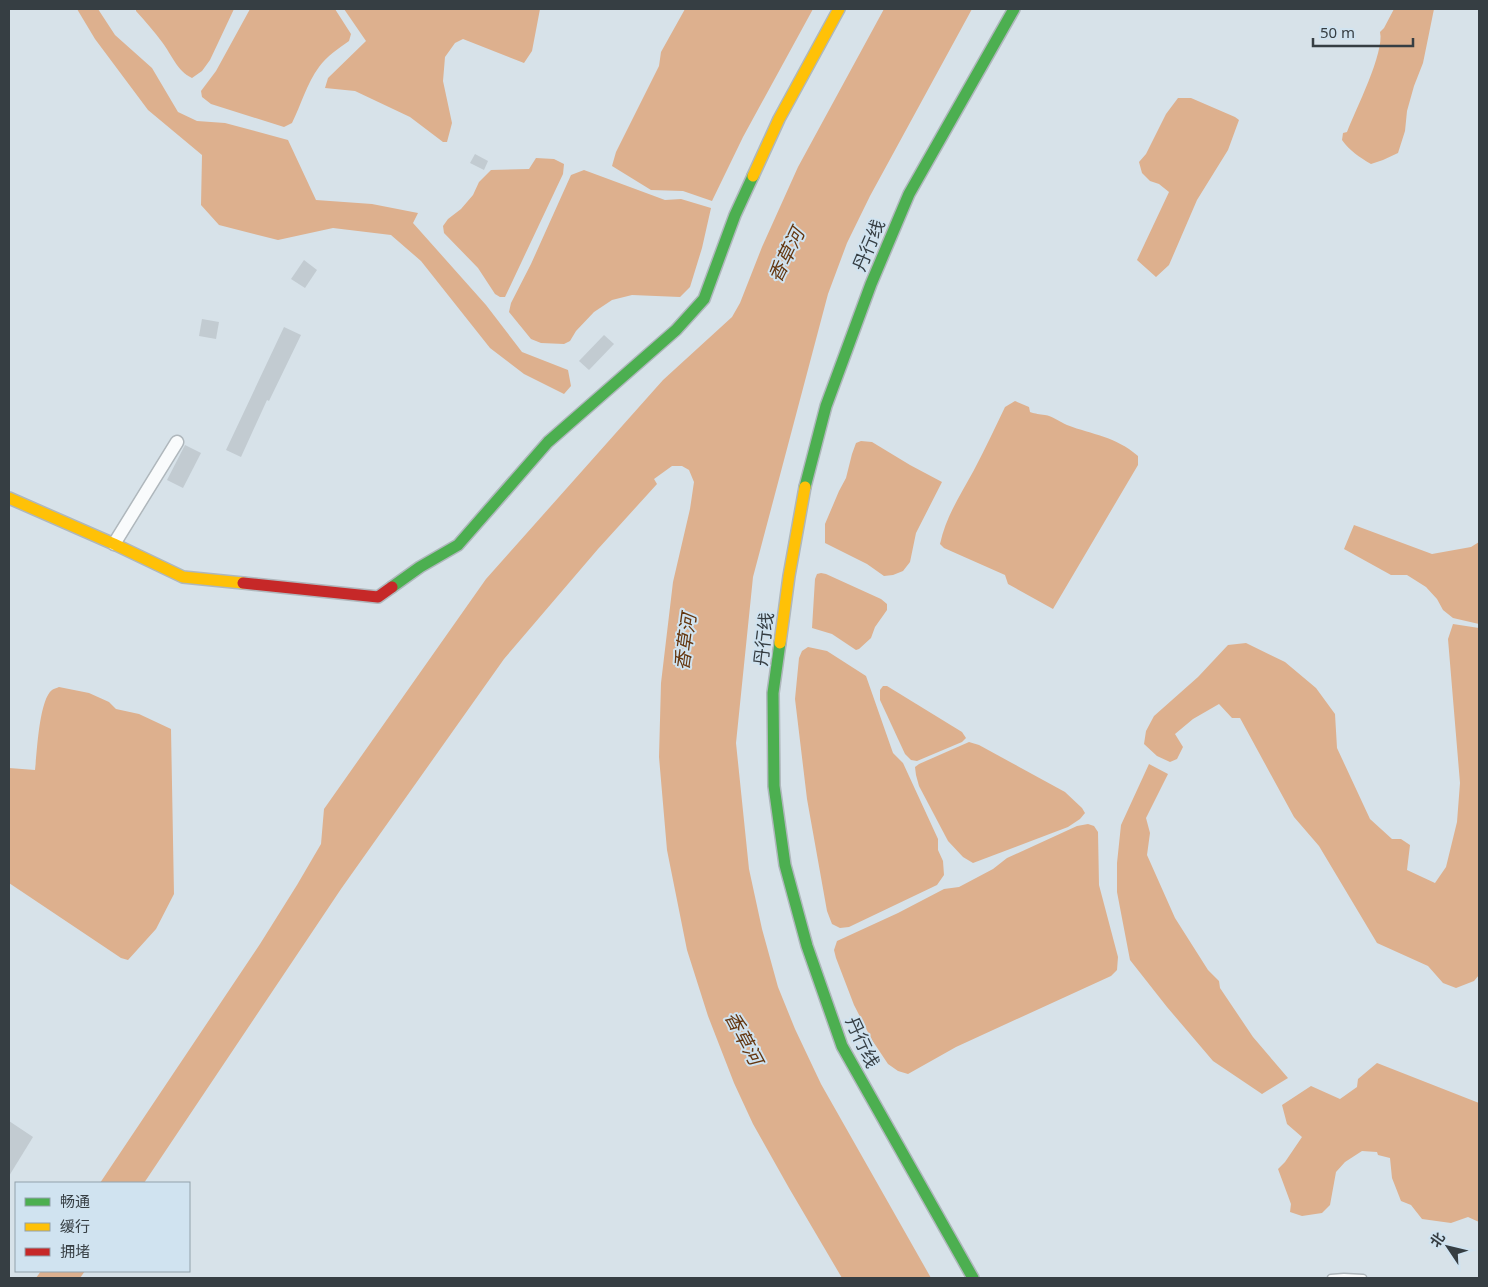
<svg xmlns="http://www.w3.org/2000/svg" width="1488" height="1287" font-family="'Noto Sans','Noto Sans SC',sans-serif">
	<rect width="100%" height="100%" fill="#d7e2e9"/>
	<!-- water -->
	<g fill="#ddb08e">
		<path d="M77,9h21l17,26 37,33 26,44 19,9 28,2 63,17 28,60 56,4 46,9 -5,10 73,82 36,47 46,18 3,16 -7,8 -40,-20 -34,-26 -69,-87 -30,-26 -58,-7 -55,12 -59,-15 -18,-20 1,-50 -54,-45 -53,-71z"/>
		<path d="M136,9h98l-24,51 -8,11 -10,7c-15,-7 -20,-23 -30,-36 -8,-11 -17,-21 -26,-31z"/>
		<path d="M250,9h85l16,25 -2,7c-10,7 -22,15 -30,26 -12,16 -18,38 -27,56l-8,4 -73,-23 -9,-7 -1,-6 15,-20z"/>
		<path d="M344,9h196l-8,42 -8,12 -61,-24 -8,4 -10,14 -2,24 9,42 -5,19h-4l-33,-25 -55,-26 -30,-3 3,-10 38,-37z"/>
		<path d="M685,9h128l-70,128 -31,64 -29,-10 -32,-1 -39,-24 4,-14 43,-86 2,-14z"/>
		<path d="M884,9h88l-102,187 -23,47 -19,51 -75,283 -17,166 13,126 13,60 16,58 17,42 26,55 110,194h-89l-53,-90 -36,-64 -19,-41 -26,-67 -21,-66 -20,-100 -8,-93 2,-74 12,-101 17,-73 4,-27 -5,-12 -7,-4h-10l-18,13 3,5 -59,65 -94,110 -163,230 -197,294h-44l160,-239 37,-59 24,-41 3,-35 162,-230 177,-199 69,-63 8,-14 22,-56 36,-80z"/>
		<path d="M1394,9h40l-11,54 -9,23 -7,25 -2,20 -7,22 -15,7 -12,4c-12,-7 -21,-13 -29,-24l1,-7 4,-1c8,-21 38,-80 33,-100l4,-4z"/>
		<path d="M1178,98h13l44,19 4,3 -11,30 -31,50 -28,65 -13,12 -19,-17 32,-68 -10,-8 -9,-3 -8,-8 -3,-11 7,-8 20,-40z"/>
		<path d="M536,158l18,1 10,5 -1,10 -58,123h-5l-5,-3 -17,-26 -34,-35 -1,-7 5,-7 13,-10 12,-14 6,-13 12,-12 38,-1z"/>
		<path d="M584,170l81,30 16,-1 30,9 -9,40 -12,39 -10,10 -48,-2 -20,5 -18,12 -18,19 -6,10 -6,3 -23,-1 -10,-4 -22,-27 2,-9 20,-39 40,-89z"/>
		<path d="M1015,401l14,6 1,5c6,2 9,2 15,3 7,1 15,7 22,10 26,10 48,11 71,31v9l-85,144 -45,-25 -3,-9 -61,-27 -4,-4c6,-28 21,-50 34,-74 11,-21 21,-42 31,-63z"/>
		<path d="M861,441l11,1 38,23 32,17 -26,51 -6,29 -7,9 -10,4 -9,1 -17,-12 -42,-21v-19l14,-33 7,-13 6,-24 4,-11z"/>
		<path d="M1354,525l78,29 39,-7 8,-5v82l-26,-6 -10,-8 -6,-11 -11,-12 -19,-12h-16l-47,-26z"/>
		<path d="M821,573l5,1 55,25 6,5v6l-12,17 -4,11 -12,11 -3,1 -24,-16 -20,-6 3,-49 2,-5z"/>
		<path d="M1453,624l26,4v347l-5,6 -18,7 -13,-5 -15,-17 -51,-23 -58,-97 -25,-29 -54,-99h-8l-13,-14 -26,15 -18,15 8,13 -6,12 -7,3 -13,-6 -13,-12 2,-13 8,-15 44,-39 30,-32 18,-2 39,19 31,26 19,26 2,34 33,71 22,20h9l9,6 -3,25 28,13 11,-16 11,-45 3,-39 -12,-144z"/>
		<path d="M808,647l19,4 39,25 27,77 10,10 35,76v11l5,11 1,14 -7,10 -88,42 -9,1 -8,-4 -5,-13 -20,-112 -12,-100 4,-41 3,-7z"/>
		<path d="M883,686h4l75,46 4,6 -4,4 -45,19 -6,-1 -6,-6 -25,-54v-10z"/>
		<path d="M59,687l30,6 20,9 7,7 23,5 32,15 3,165 -18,35 -28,31 -7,-2 -112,-75v-115l26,2c2,-17 4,-70 17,-80 1,-1 5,-2 7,-3z"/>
		<path d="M969,742l10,3 86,47 17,16 3,5 -5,6 -12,8 -95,36 -10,-6 -15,-16 -29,-55 -3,-11 -1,-8 4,-3z"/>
		<path d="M1149,764l19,10 -22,44 4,15 -3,22 28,63 33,52 11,11 1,7 33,49 35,41 -26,16 -49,-33 -46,-54 -37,-47 -13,-68v-29l4,-38z"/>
		<path d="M1088,824l6,2 4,6 1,53 19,72 -1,13 -6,6 -155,71 -48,27 -10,-3 -10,-7 -16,-24 -18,-35 -18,-47 -2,-8 3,-9 61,-28 46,-24 15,-2 34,-18 14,-11 70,-32z"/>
		<path d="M1377,1063l102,40v119l-11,-5 -17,6 -29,-4 -11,-14 -10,-4 -9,-23 -2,-20 -12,-3 -1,-3 -15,-1 -17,11 -9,10 -6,33 -8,8 -20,3 -12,-4 1,-8 -13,-35 7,-7 17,-25 -15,-13 -5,-19 29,-19 29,13 17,-12 1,-8z"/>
		<path d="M41,1271h44l-5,7h-44z"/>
	</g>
	<!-- building -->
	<g fill="#c2cbd1">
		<path d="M475,154l13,7 -4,9 -14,-7z"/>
		<path d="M304,260l13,10 -12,18 -14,-9z"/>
		<path d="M202,319l17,3 -3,17 -17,-3z"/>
		<path d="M284,327l17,8 -32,66 -2,-1 -26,57 -15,-7z"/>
		<path d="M604,335l10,9 -25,26 -10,-9z"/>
		<path d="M185,445l16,8 -18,35 -16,-8z"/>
		<path d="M9,1121l24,16 -24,39z"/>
	</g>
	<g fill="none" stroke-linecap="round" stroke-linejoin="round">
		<!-- lane casing -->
		<g stroke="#afb7bc" stroke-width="9">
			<path id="lane" d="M1331,1278l13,-1 19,1"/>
		</g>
		<!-- street casing -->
		<g stroke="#afb7bc" stroke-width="15">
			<path id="street" d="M114,544l63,-102"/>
		</g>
		<!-- fast casing -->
		<g stroke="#afb7bc" stroke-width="14">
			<g id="fast">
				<path d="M805,487l21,-81 45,-122 38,-90 105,-185"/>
				<path d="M392,587l28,-20 38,-22 90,-103 128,-112 28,-31 31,-84 18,-39"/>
				<path d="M780,643l-7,50 1,93 11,79 22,81 35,100 131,232"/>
			</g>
		</g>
		<!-- slow casing -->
		<g stroke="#afb7bc" stroke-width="14">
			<g id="slow">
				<path d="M753,176l26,-57 60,-110"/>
				<path d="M9,498l105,46 69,33 60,6"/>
				<path d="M780,643l9,-67 16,-89"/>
			</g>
		</g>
		<!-- jam casing -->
		<g stroke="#afb7bc" stroke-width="14">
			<path id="jam" d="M243,583l135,14 14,-10"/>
		</g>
		<!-- lane -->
		<use href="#lane" stroke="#f9fbfc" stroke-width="6"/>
		<!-- street -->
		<use href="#street" stroke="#f9fbfc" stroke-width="12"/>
		<!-- fast -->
		<use href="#fast" stroke="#4caf50" stroke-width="11"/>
		<!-- slow -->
		<use href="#slow" stroke="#ffc107" stroke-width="11"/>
		<!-- jam -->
		<use href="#jam" stroke="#c62828" stroke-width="11"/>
	</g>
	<g text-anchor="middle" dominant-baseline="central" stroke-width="4" stroke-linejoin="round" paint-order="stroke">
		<!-- street labels -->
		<g font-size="18" fill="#363e43" stroke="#d0e3f0">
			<text transform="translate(868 245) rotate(-67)">丹行线</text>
			<text transform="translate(763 639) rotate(-83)">丹行线</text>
			<text transform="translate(863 1042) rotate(65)">丹行线</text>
		</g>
		<!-- water labels -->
		<g font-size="19" font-style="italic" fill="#64360f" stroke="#d0e3f0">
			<text transform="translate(786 255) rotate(-64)">香草河</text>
			<text transform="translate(685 642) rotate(-82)">香草河</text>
			<text transform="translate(744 1038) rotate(62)">香草河</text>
		</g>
	</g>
	<!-- border -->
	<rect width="1488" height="1287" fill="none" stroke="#363e43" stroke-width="20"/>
	<!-- legend -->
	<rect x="15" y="1182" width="175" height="90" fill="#d0e3f0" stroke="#92a1ab"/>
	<rect x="25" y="1198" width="25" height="8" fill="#4caf50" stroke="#92a1ab"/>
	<text x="60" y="1207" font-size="15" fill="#363e43">畅通</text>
	<rect x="25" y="1223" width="25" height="8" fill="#ffc107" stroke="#92a1ab"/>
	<text x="60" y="1232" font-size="15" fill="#363e43">缓行</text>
	<rect x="25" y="1248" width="25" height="8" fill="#c62828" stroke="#92a1ab"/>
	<text x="60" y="1257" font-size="15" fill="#363e43">拥堵</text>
	<!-- north arrow -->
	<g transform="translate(1448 1247) rotate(305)" stroke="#d0e3f0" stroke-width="4" paint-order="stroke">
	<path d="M0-4L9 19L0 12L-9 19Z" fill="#363e43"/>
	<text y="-8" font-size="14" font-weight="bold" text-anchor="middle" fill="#363e43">北</text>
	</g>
	<!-- scale -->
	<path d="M1313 38v8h100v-8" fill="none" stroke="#363e43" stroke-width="2.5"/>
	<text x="1320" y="38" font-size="15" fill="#363e43" stroke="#d0e3f0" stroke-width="4" paint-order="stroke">50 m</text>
</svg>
